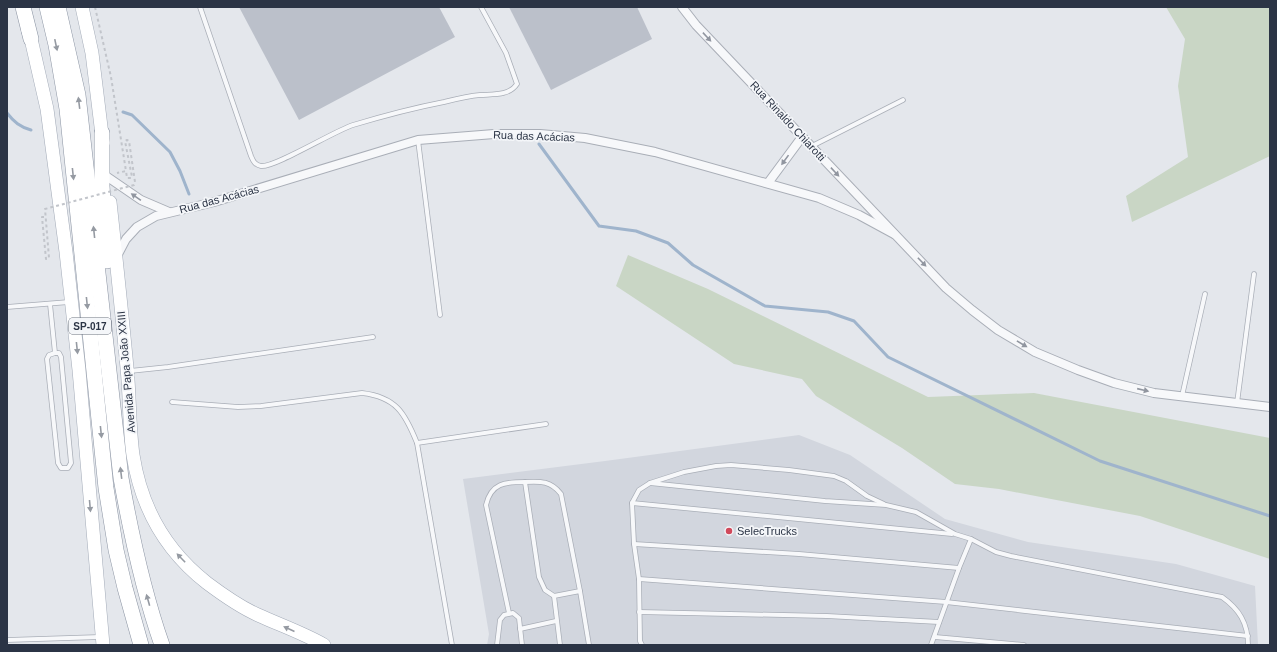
<svg xmlns="http://www.w3.org/2000/svg" width="1277" height="652" font-family="Helvetica,sans-serif">
	<rect width="100%" height="100%" fill="#e4e7ec"/>
	<!-- built -->
	<path fill="#d2d6de" d="M799,435l51,20 95,64 83,23 148,22 79,22 3,59h-771l2,-11 -26,-155 142,-18z"/>
	<!-- green -->
	<g fill="#c9d6c5">
		<path d="M1166,7h104v149l-138,66 -6,-26 62,-39 -10,-71 7,-47z"/>
		<path d="M628,255l80,34 220,108 106,-4 236,45v121l-130,-43 -141,-27 -44,-5 -53,-36 -86,-52 -14,-17 -68,-15 -118,-78z"/>
	</g>
	<g fill="none" stroke-linecap="round" stroke-linejoin="round">
		<!-- stream -->
		<g stroke="#9fb4cc" stroke-width="3">
			<path d="M123,112l9,3 38,37 10,19 9,23"/>
			<path d="M7,113c7,9 13,14 24,17"/>
			<path d="M539,144l60,82 37,5 32,12 25,22 72,41 63,6 26,9 34,36 212,104 170,55"/>
		</g>
	</g>
	<!-- building -->
	<g fill="#bbc0ca">
		<path d="M239,7h200l16,30 -156,83z"/>
		<path d="M509,7h128l15,32 -101,51z"/>
	</g>
	<g fill="none" stroke-linecap="round" stroke-linejoin="round">
		<!-- lane casing -->
		<g stroke="#a9aeb7" stroke-width="5.5">
			<g id="lane">
				<path d="M200,7l51,149c2,5 4,9 10,10 13,2 73,-35 92,-41 30,-9 60,-17 91,-23 12,-3 24,-6 36,-7 13,-1 29,1 37,-11l-11,-31 -25,-46"/>
				<path d="M418,140l22,175"/>
				<path d="M812,146l91,-46"/>
				<path d="M50,304l5,49"/>
				<path d="M7,307l62,-5"/>
				<path d="M55,353h4l2,4 10,106 -3,5h-7l-3,-5 -11,-104 2,-4z"/>
				<path d="M130,371l38,-4 205,-30"/>
				<path d="M1182,396l23,-102"/>
				<path d="M172,402l66,5 23,-1 101,-13c34,4 43,20 55,50l35,202"/>
				<path d="M1237,403l17,-129"/>
				<path d="M417,443l129,-19"/>
				<path d="M525,482c16,-1 26,-1 36,12l19,97"/>
				<path d="M650,483l175,18 61,4 30,7 39,22 16,5 25,13 15,4 211,41c17,12 26,26 26,48"/>
				<path d="M632,503l320,31"/>
				<path d="M634,544l165,10 160,14"/>
				<path d="M639,579l307,23 302,34"/>
				<path d="M554,596l26,-5 9,54"/>
				<path d="M639,612l188,4 112,6"/>
				<path d="M509,613l-23,-108c5,-22 19,-23 39,-23l14,95 6,13 9,6 6,49"/>
				<path d="M520,629l36,-8"/>
				<path d="M935,637l89,8"/>
				<path d="M7,640l93,-3"/>
				<path d="M497,645l3,-25 4,-5 9,-2 6,5 3,27"/>
				<path d="M642,645l-2,-4 -1,-62 -5,-35 -2,-41 7,-13 11,-7 34,-11 32,-6 15,-1 58,5 45,6 12,5 21,15 17,8"/>
				<path d="M931,645l28,-77 12,-29"/>
			</g>
		</g>
		<!-- street casing -->
		<g stroke="#a9aeb7" stroke-width="10">
			<g id="street">
				<path d="M682,7l14,18 250,263 26,22 26,20 37,22 43,18 36,13 40,10 116,14"/>
				<path d="M106,176l35,24 28,12"/>
				<path d="M768,183l34,-46"/>
				<path d="M117,256l9,-17 11,-12 19,-11 58,-14 204,-62 76,-6h46l45,4 70,14 164,46 40,17 35,19"/>
			</g>
		</g>
		<!-- primary casing -->
		<g stroke="#a3abb8" stroke-width="14">
			<g id="primary">
				<path d="M82,7l10,46 11,90"/>
				<path d="M28,30l3,9 16,70 19,143 13,118 24,275"/>
				<path d="M110,202c6,56 12,111 17,166 3,29 2,58 6,87 8,52 33,96 74,128 16,12 33,24 51,32 22,10 45,18 66,30"/>
			</g>
		</g>
		<!-- highway casing -->
		<g stroke="#8b94a3" stroke-width="16">
			<g id="highway">
				<path d="M23,7l8,32"/>
				<path d="M47,7l9,38 11,64 39,379 10,62 9,38 16,57"/>
				<path d="M58,7l20,88 43,383c10,56 22,113 41,167"/>
				<path d="M102,133v53l5,75"/>
			</g>
		</g>
		<!-- path -->
		<path stroke="#c2c5cb" stroke-width="2" stroke-dasharray="3 3" stroke-linecap="butt" d="M95,7l16,70 15,94 -9,2"/>
		<!-- lane -->
		<use href="#lane" stroke="#f7f8fa" stroke-width="4"/>
		<!-- street -->
		<use href="#street" stroke="#f7f8fa" stroke-width="8"/>
		<!-- primary -->
		<use href="#primary" stroke="#fff" stroke-width="13"/>
		<!-- highway -->
		<use href="#highway" stroke="#fff" stroke-width="15"/>
		<!-- path-bridge -->
		<path stroke="#c2c5cb" stroke-width="2" stroke-dasharray="3 3" stroke-linecap="butt" d="M44,217h-2l4,42 3,-1 -4,-49 89,-24 1,-3 -6,-41 -2,-1 -2,1 7,36 -1,1h-4l-1,-7"/>
	</g>
	<!-- one-way arrows -->
	<defs><path id="oneway-solid" d="M-6-.8H1V-3.2L6.5 0L1 3.2V.8H-6Z"/></defs>
	<g fill="#9196a0">
		<use href="#oneway-solid" transform="translate(707 37) rotate(47)"/>
		<use href="#oneway-solid" transform="translate(785 160) rotate(126)"/>
		<use href="#oneway-solid" transform="translate(835 172) rotate(47)"/>
		<use href="#oneway-solid" transform="translate(136 197) rotate(-145)"/>
		<use href="#oneway-solid" transform="translate(922 262) rotate(46)"/>
		<use href="#oneway-solid" transform="translate(1022 344) rotate(31)"/>
		<use href="#oneway-solid" transform="translate(1143 390) rotate(13)"/>
	</g>
	<g fill="#959aa2">
		<use href="#oneway-solid" transform="translate(56 45) rotate(78)"/>
		<use href="#oneway-solid" transform="translate(79 103) rotate(-97)"/>
		<use href="#oneway-solid" transform="translate(73 174) rotate(84)"/>
		<use href="#oneway-solid" transform="translate(94 232) rotate(-96)"/>
		<use href="#oneway-solid" transform="translate(87 303) rotate(84)"/>
		<use href="#oneway-solid" transform="translate(77 348) rotate(84)"/>
		<use href="#oneway-solid" transform="translate(101 432) rotate(84)"/>
		<use href="#oneway-solid" transform="translate(121 473) rotate(-97)"/>
		<use href="#oneway-solid" transform="translate(90 506) rotate(85)"/>
		<use href="#oneway-solid" transform="translate(181 558) rotate(-134)"/>
		<use href="#oneway-solid" transform="translate(148 600) rotate(-106)"/>
		<use href="#oneway-solid" transform="translate(289 629) rotate(-156)"/>
	</g>
	<!-- markers -->
	<circle fill="#d1495b" stroke="#f4f6f9" stroke-width="1.5" cx="729" cy="531" r="4"/>
	<g text-anchor="middle" dominant-baseline="central" stroke-width="3.5" stroke-linejoin="round" paint-order="stroke">
		<!-- shield labels -->
		<rect fill="#f4f6f9" stroke="#676e7b" stroke-width="1" x="69" y="318" width="42" height="16" rx="3"/>
		<g font-size="10" font-weight="bold" fill="#2b3445">
			<text x="90" y="326">SP-017</text>
		</g>
		<!-- street labels -->
		<g font-size="11" fill="#2b3445" stroke="#f4f6f9">
			<text transform="translate(788 121) rotate(47)">Rua Rinaldo Chiarotti</text>
			<text transform="translate(534 136) rotate(2)">Rua das Acácias</text>
			<text transform="translate(219 199) rotate(-15)">Rua das Acácias</text>
			<text transform="translate(126 372) rotate(-95)">Avenida Papa João XXIII</text>
		</g>
		<!-- poi labels -->
		<g font-size="11" fill="#2b3445" stroke="#f4f6f9" text-anchor="start">
			<text x="737" y="531">SelecTrucks</text>
		</g>
	</g>
	<!-- border -->
	<rect width="1277" height="652" fill="none" stroke="#2b3445" stroke-width="16"/>
</svg>
